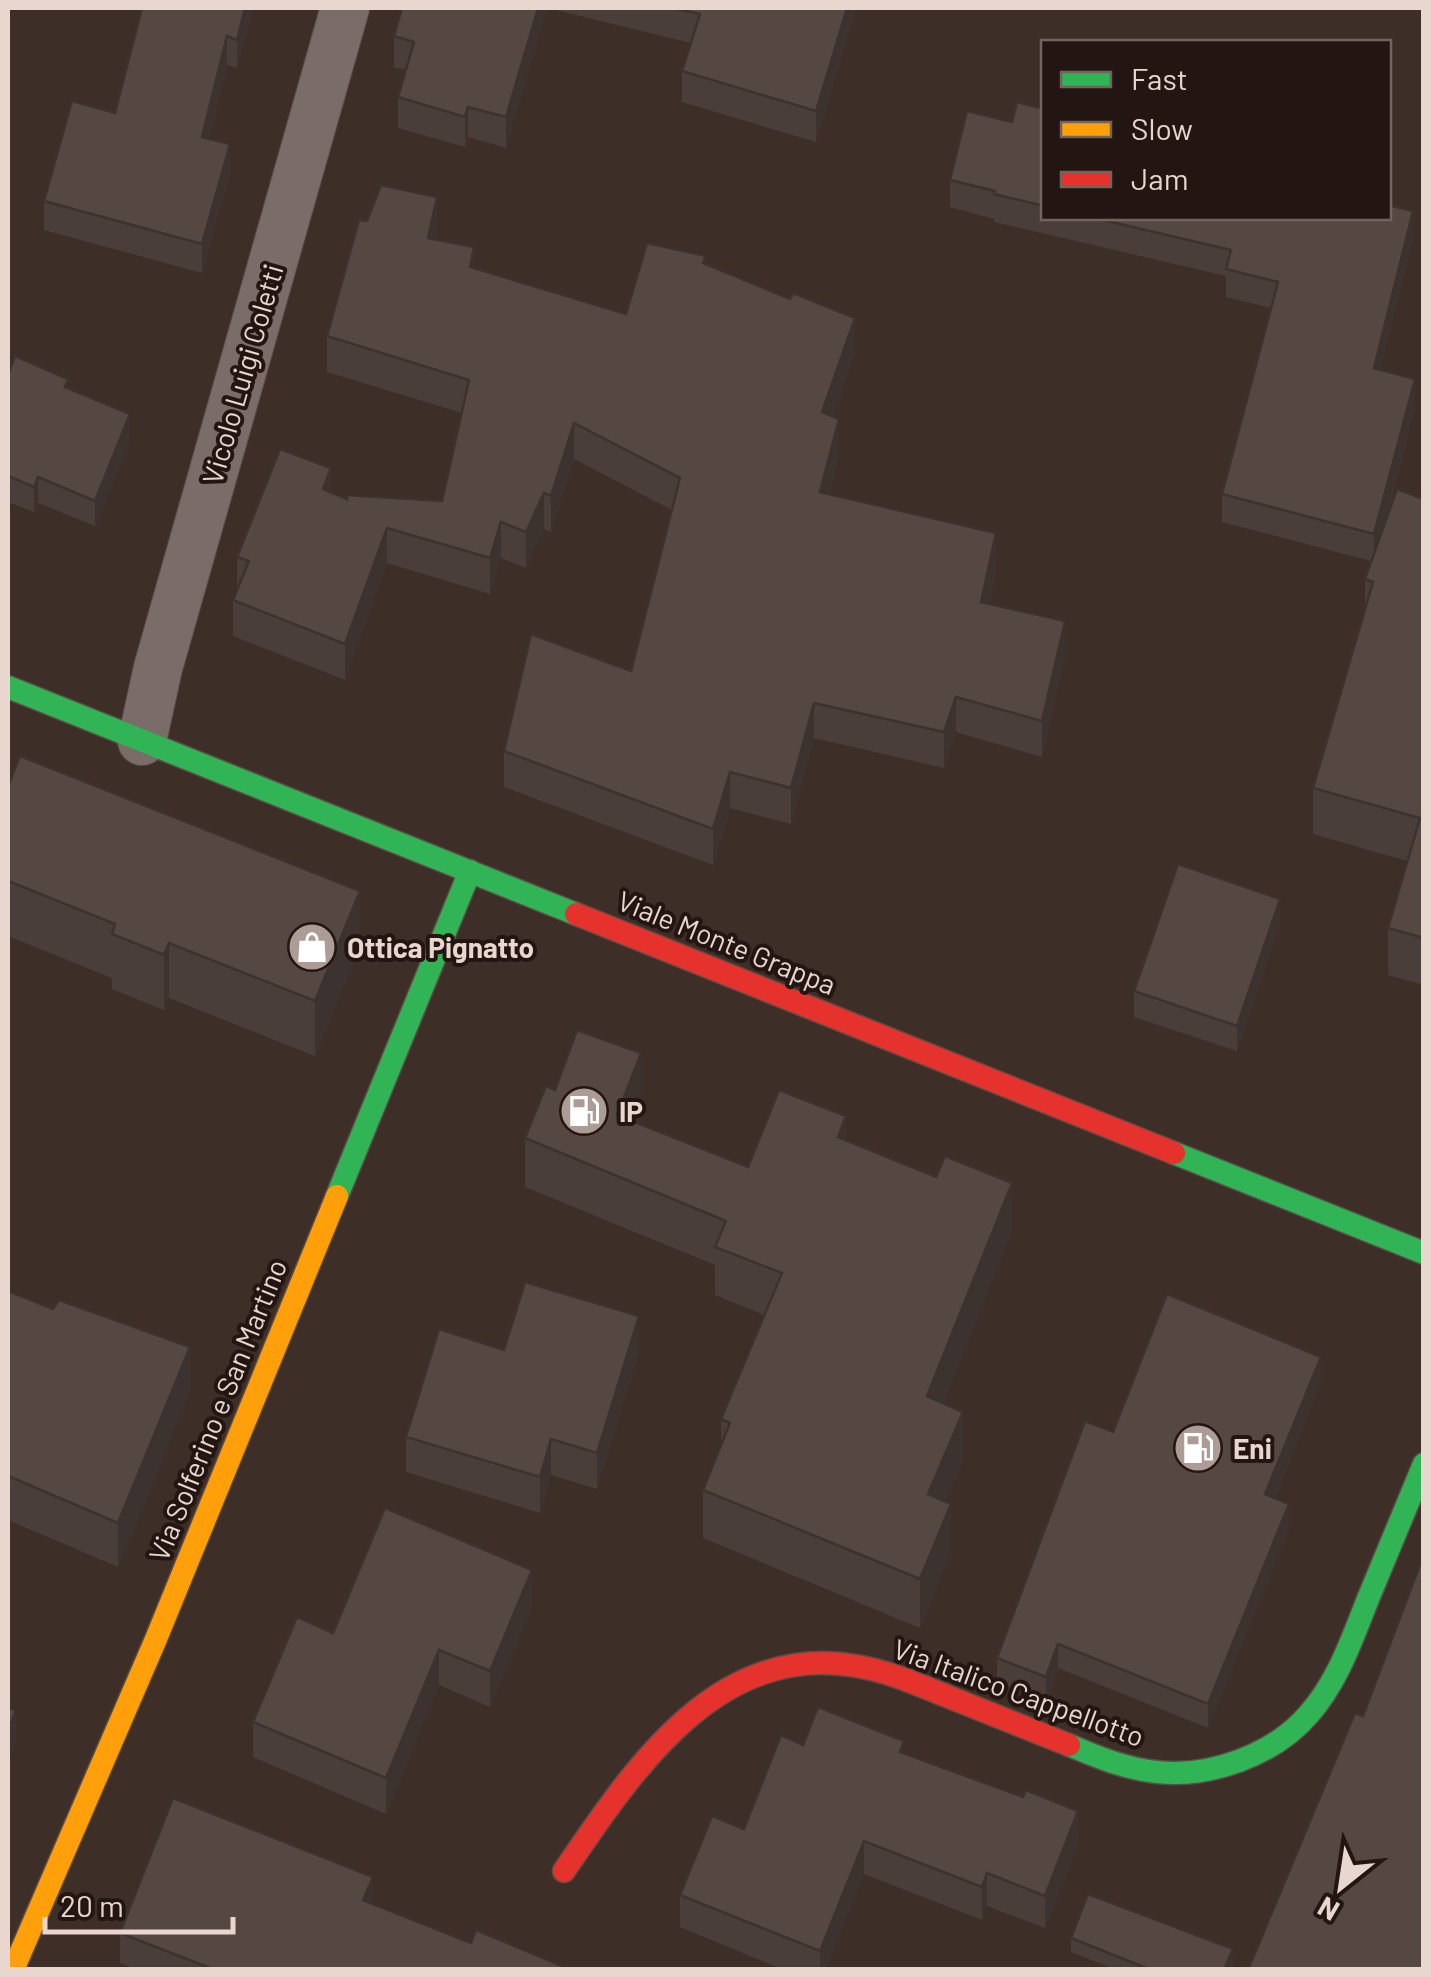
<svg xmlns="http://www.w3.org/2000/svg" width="1431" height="1977" font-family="Barlow,sans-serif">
	<rect width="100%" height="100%" fill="#3e2e28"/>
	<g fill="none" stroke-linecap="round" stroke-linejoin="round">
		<!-- street casing -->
		<g stroke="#5b4c47" stroke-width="50">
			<path id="street" d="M142,741l16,-73 187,-660"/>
		</g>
		<!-- fast casing -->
		<g stroke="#5b4c47" stroke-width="25">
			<g id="fast">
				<path d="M8,687l568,227"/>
				<path d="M1174,1153l250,100"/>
				<path d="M337,1196l133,-325"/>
				<path d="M1069,1745c28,12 57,24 88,27 53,6 117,-17 152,-58 29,-33 43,-75 59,-115 19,-45 37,-90 56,-135"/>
			</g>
		</g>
		<!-- slow casing -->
		<g stroke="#5b4c47" stroke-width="25">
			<path id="slow" d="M13,1970l143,-331 181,-443"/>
		</g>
		<!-- jam casing -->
		<g stroke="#5b4c47" stroke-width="25">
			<g id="jam">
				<path d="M576,914l598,239"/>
				<path d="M564,1871c67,-98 152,-230 292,-205 32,5 63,19 93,31 40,16 80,32 120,48"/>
			</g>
		</g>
		<!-- street -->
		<use href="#street" stroke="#796c69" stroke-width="48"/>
		<!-- fast -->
		<use href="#fast" stroke="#30b455" stroke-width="22"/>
		<!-- slow -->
		<use href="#slow" stroke="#ff9f0a" stroke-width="22"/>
		<!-- jam -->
		<use href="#jam" stroke="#e5322d" stroke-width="22"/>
	</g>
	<!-- wall -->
	<g fill="#493e3a">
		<path d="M253,8l-16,60 -10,-3 -18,74 21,34 -28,100 -158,-43v-29l71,-88z"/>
		<path d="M402,8h454l-40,134 -134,-40v-31l9,-28 -144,-35 -41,140 -38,-11 -3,10 -67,-19v-31l8,-27 -12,-3v-31z"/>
		<path d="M1044,109v109h344l25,21 -33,130 35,37 -31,121 40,-28v486l-36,-10v-47l19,-67 -94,-27v-46l52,-178v-31l6,-18 -149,-39v-28l49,-186 -45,-11v-21l-232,-54v-3l-44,-12v-27l62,-58z"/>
		<path d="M437,233l-1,6 38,30 152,45 80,-50 149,89 -22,63 6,39 -10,40 167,74 -7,35 76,53 -23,100 -86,-25 -12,36 -130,-30 -23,86 -61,-16 -17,57 -209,-78v-36l127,-80 41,-161 -98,-51 -23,73 -7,-3 -18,39 -25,-10 -11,36 -103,-31 -42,117 -112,-44v-36l4,-10v-33l94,-65 16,7 95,2 20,-88 -135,-41v-36z"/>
		<path d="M8,375l60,14 62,51 -35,86 -57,-23 -4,9 -26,-10z"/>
		<path d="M8,786l352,160 -45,110 -146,-58 -5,12 -52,-21v-11l-104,-42z"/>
		<path d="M1280,924l-43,127 -103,-34v-26z"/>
		<path d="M555,1090l86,12 -7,19 114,46 98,-26 166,91 -69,171 20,57 -18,42 6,50 -31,76 -217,-90v-48l18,-44v-27l43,-104 -49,-20v-30l-190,-78v-49z"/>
		<path d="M8,1291l182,100 -72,176 -110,-47z"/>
		<path d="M504,1350l135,2 -42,137 -46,-14 -11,38 -134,-41v-35z"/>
		<path d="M1321,1382l-47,116 15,31 -81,199 -150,-60 -12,34 -49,-20v-24l116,-226z"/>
		<path d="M532,1606l-42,101 -51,-22 -53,129 -133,-57v-35l80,-89z"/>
		<path d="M803,1745l101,8 174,90 -33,85 -58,-22 -5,14 -118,-46 -39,96h-41l-104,-43v-32l64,-66z"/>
		<path d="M373,1904l98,39 101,27h-435l-17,-7v-30z"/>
		<path d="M1071,1938l162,24 -3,8h-113l-46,-18z"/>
	</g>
	<!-- shaded-wall -->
	<g fill="#3c322f">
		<path d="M245,8h8l-16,60v-28z"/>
		<path d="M538,8h9l-41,140v-31z"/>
		<path d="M847,8h9l-40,134v-31z"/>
		<path d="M227,36v29l-25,100v-28z"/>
		<path d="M468,107v30l-3,10v-30z"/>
		<path d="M230,144v29l-28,100v-29z"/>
		<path d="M437,197v36l-9,40v-35z"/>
		<path d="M1413,211v28l-39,157v-28z"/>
		<path d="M474,247v36l-4,-16z"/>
		<path d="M855,318v35l-33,95v-36z"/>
		<path d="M1415,379v27l-41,156v-28z"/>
		<path d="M130,414v26l-35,86v-25z"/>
		<path d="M839,419v36l-19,73v-36z"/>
		<path d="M574,423v36l-23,73v-36z"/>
		<path d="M331,468v35l-8,-14z"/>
		<path d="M38,477v26l-4,9v-25z"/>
		<path d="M544,493v36l-18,39v-36z"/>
		<path d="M501,522v36l-11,36v-36z"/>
		<path d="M387,528v35l-42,117v-36z"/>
		<path d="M996,533v36l-15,69v-36z"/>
		<path d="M1065,621v36l-23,100v-36z"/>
		<path d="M956,697v35l-12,36v-36z"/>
		<path d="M814,703v35l-23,86v-36z"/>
		<path d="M730,772v36l-17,57v-36z"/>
		<path d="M360,891v55l-45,110v-55z"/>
		<path d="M1280,899v25l-43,127v-25z"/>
		<path d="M169,943v55l-5,12v-55z"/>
		<path d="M641,1053v49l-24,61v-48z"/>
		<path d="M846,1116v48l-8,-27z"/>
		<path d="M1012,1183v49l-85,213v-49z"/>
		<path d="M639,1316v36l-42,137v-36z"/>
		<path d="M190,1347v44l-72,176v-44z"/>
		<path d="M1321,1357v25l-56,137v-25z"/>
		<path d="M963,1412v48l-35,83v-49z"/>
		<path d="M551,1439v36l-11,38v-36z"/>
		<path d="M951,1504v48l-31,76v-49z"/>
		<path d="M1289,1504v25l-81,199v-24z"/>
		<path d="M532,1570v36l-42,101v-36z"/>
		<path d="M1058,1644v24l-12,34v-25z"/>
		<path d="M439,1650v35l-53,129v-36z"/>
		<path d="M16,1711v32l-8,19v-32z"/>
		<path d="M1078,1811v32l-33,85v-32z"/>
		<path d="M864,1841v33l-39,96h-5v-19z"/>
		<path d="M987,1873v33l-5,14v-33z"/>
		<path d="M373,1877v30l-10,-7z"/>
		<path d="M1233,1949v13l-3,8h-6z"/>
	</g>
	<!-- building -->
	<g fill="#554843" stroke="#3c322f" stroke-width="2.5">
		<path d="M142,8h103l-8,32 -10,-4 -25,101 28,7 -28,100 -158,-43 28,-100 43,12z"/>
		<path d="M402,8h136l-32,109 -38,-10 -3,10 -67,-20 16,-55 -20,-6z"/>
		<path d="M672,8h175l-31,103 -134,-40 18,-57z"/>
		<path d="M1017,102l27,7v97l-50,-12 1,-3 -45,-11 17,-69 45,11z"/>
		<path d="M381,185l56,12 -9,41 46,9 -4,20 156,47 21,-71 59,13 -3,7 87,36 3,-6 62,25 -33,94 17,7 -19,73 176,41 -15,69 84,19 -23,100 -86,-24 -12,35 -130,-29 -23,85 -61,-16 -17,57 -209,-78 27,-117 100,37 49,-193 -106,-55 -23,73 -7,-3 -18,39 -25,-10 -11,36 -103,-30 -42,116 -112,-44 16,-39 -12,-4 43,-108 51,19 -8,21 24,10v-4l95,6 27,-121 -142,-44 32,-116 8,1z"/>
		<path d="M1388,205l25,6 -39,157 41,11 -41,155 -152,-40 56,-212 -52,-13 5,-19 -137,-32h294z"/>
		<path d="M15,356l53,23 -3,8 65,27 -35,87 -57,-24 -4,10 -26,-11v-101z"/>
		<path d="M1397,489l27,10v439l-36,-10 32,-110 -107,-30 60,-206 -8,-3z"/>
		<path d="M20,756l340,135 -45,110 -146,-58 -5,12 -52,-21 3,-10 -107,-43v-95z"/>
		<path d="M1178,864l102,35 -43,127 -103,-35z"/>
		<path d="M577,1030l64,23 -24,62 131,52 31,-77 67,26 -8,21 98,40 9,-21 67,27 -85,213 36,16 -35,82 23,10 -31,75 -217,-89 27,-67 -9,-4 61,-146 -67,-26 11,-26 -201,-83 21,-52 9,4z"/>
		<path d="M525,1282l114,34 -42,137 -46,-14 -11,38 -134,-40 33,-108 65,21z"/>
		<path d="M8,1291l45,18 6,-9 131,47 -72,176 -110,-47z"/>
		<path d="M1167,1294l154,63 -56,137 24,10 -81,200 -150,-60 -12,33 -49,-19 88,-237 28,11z"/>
		<path d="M385,1508l147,62 -42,101 -51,-21 -53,128 -133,-56 44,-105 36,16z"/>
		<path d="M1424,1554v416h-176l107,-257 8,3z"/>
		<path d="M8,1707l8,4 -8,19z"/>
		<path d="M818,1707l86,34 -4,11 123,45 3,-7 52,21 -33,85 -58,-23 -5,14 -118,-46 -44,110 -140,-56 32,-79 32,13 37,-94 22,10z"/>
		<path d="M173,1798l200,79 -10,23 108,43 5,-13 96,40h-357l-95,-37z"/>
		<path d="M1088,1894l145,55 -9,21h-73l-80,-32z"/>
	</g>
	<!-- icons -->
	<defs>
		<g id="shop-disc" transform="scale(2.5)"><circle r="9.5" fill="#ad9b95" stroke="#231612"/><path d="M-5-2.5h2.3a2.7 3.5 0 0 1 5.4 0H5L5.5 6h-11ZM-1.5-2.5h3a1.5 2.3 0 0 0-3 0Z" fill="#fff"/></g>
		<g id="fuel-disc" transform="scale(2.5)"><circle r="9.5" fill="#ad9b95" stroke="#231612"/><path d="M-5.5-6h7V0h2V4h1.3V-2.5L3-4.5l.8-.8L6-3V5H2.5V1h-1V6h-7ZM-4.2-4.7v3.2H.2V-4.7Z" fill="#fff"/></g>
	</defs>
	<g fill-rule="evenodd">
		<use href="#shop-disc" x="312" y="947"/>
		<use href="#fuel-disc" x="584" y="1111"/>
		<use href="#fuel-disc" x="1198" y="1448"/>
	</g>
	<g text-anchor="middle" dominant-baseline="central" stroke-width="8" stroke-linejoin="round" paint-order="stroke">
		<!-- street labels -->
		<g font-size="28" fill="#e9d6cf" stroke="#231612">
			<text transform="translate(242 374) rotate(-74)">Vicolo Luigi Coletti</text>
			<text transform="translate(727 942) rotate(22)">Viale Monte Grappa</text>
			<text transform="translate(217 1410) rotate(-68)">Via Solferino e San Martino</text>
			<text transform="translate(1019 1692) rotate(20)">Via Italico Cappellotto</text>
		</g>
		<!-- poi labels -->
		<g font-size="28" font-weight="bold" fill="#e9d6cf" stroke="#231612" text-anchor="start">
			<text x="347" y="947">Ottica Pignatto</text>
			<text x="619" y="1111">IP</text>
			<text x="1233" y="1448">Eni</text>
		</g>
	</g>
	<!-- border -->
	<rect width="1431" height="1977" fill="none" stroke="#e9d6cf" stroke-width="20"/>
	<!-- legend -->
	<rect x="1041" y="40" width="350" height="180" fill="#231612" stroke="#72635e" stroke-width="2.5"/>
	<rect x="1061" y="72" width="50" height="15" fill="#30b455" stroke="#72635e" stroke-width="2.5"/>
	<text x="1131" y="90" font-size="30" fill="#e9d6cf">Fast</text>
	<rect x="1061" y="122" width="50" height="15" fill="#ff9f0a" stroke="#72635e" stroke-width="2.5"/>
	<text x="1131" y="140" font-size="30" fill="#e9d6cf">Slow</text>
	<rect x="1061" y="172" width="50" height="15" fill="#e5322d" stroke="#72635e" stroke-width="2.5"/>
	<text x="1131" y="190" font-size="30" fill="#e9d6cf">Jam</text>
	<!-- north arrow -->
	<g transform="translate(1341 1887) rotate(210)" stroke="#231612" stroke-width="8" paint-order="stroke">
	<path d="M0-8L18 38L0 25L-18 38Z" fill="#e9d6cf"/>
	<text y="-15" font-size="28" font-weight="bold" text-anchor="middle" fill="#e9d6cf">N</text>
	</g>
	<!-- scale -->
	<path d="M45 1917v15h188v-15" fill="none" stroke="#e9d6cf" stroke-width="5"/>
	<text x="60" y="1917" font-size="30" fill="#e9d6cf" stroke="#231612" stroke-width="8" paint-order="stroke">20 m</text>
</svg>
